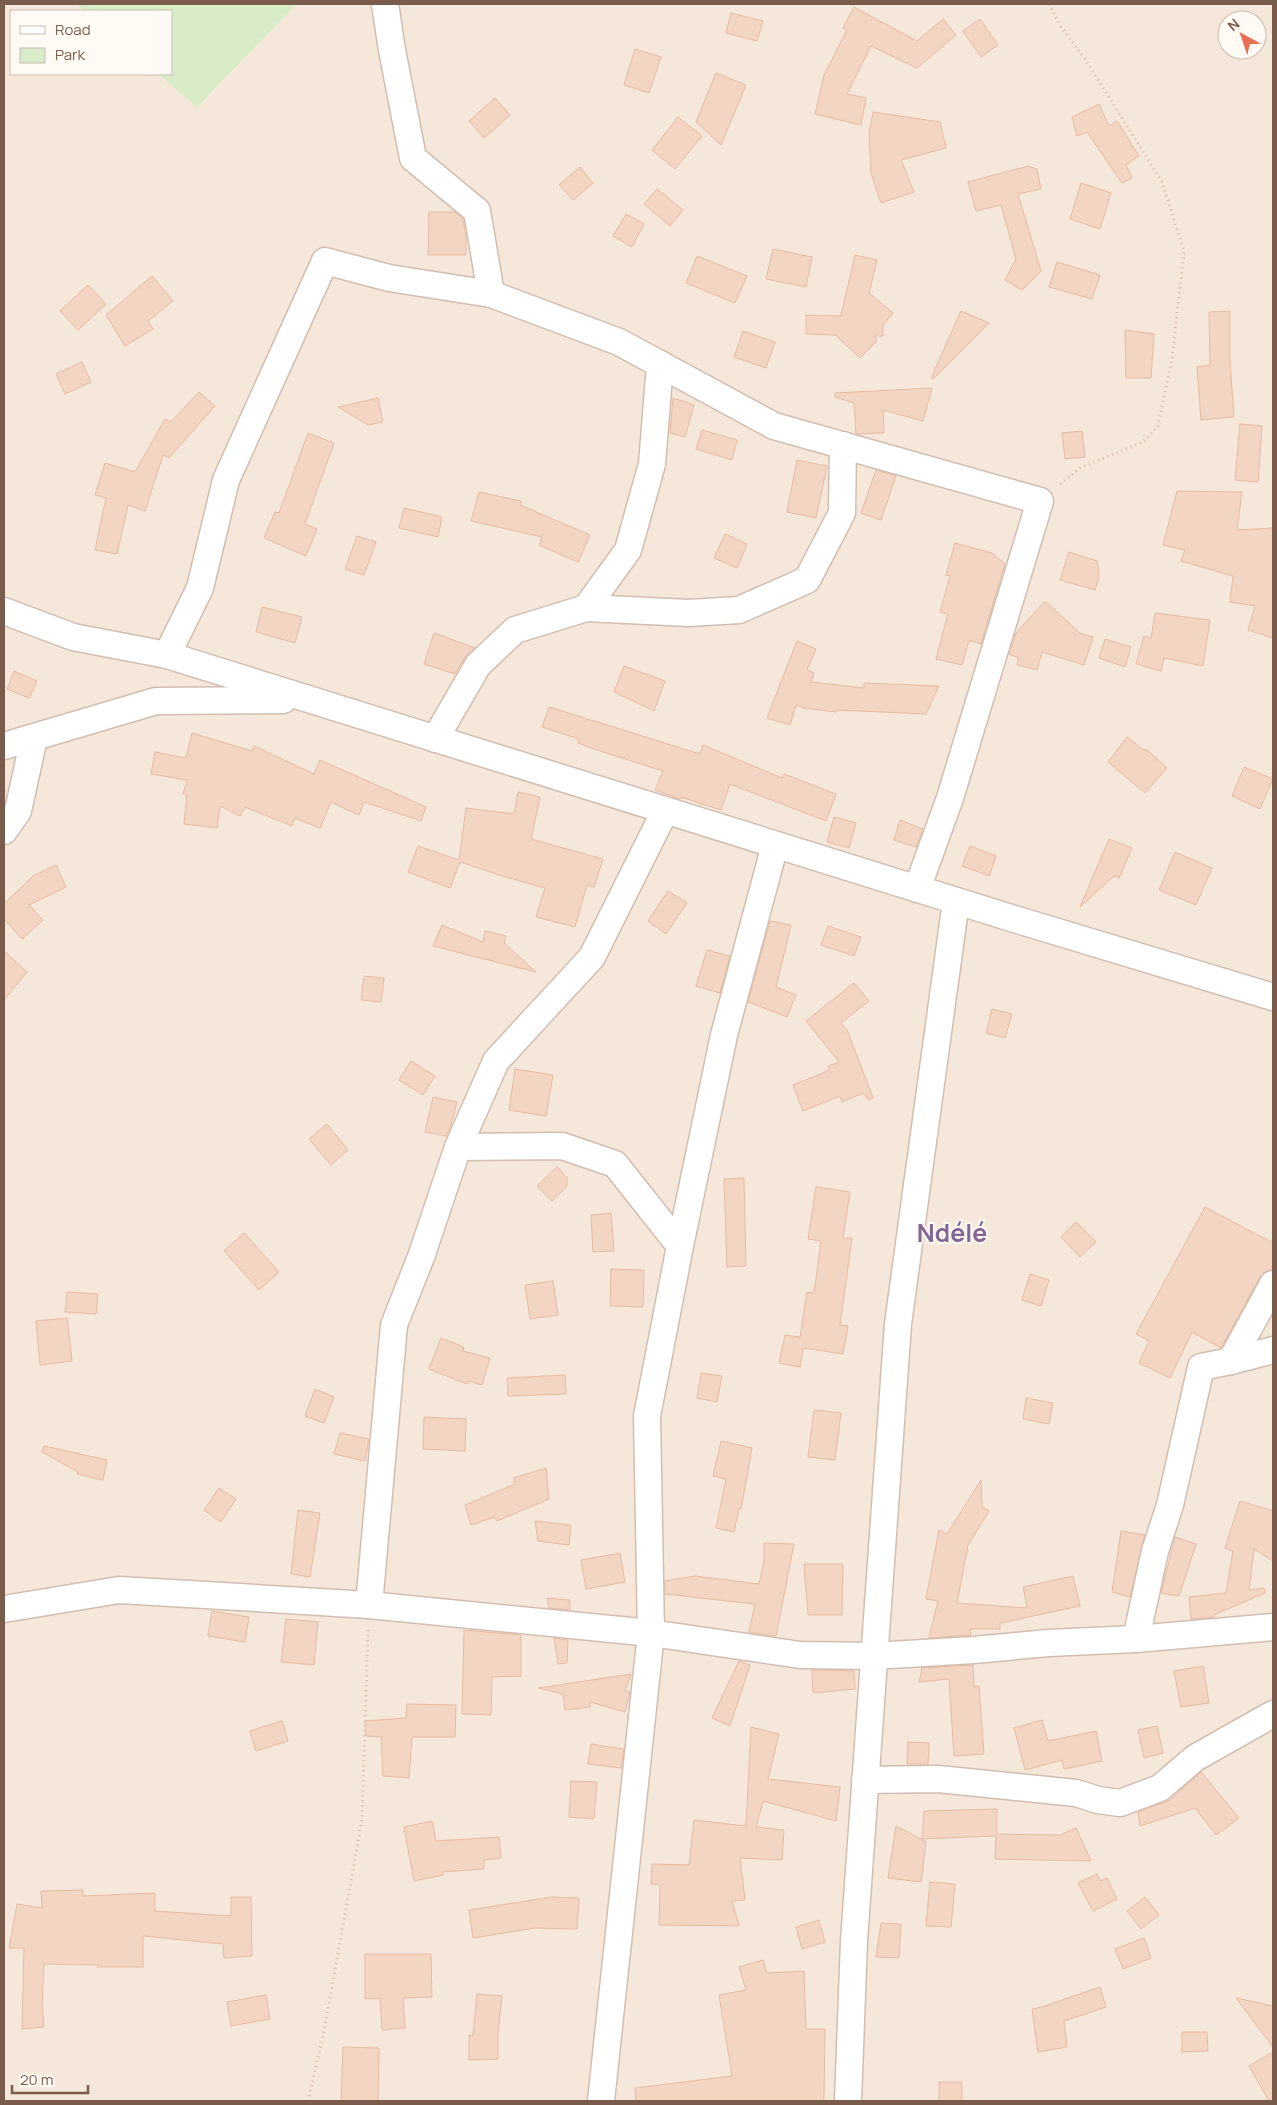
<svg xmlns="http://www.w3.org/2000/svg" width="1277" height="2105" font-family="Manrope,sans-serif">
	<rect width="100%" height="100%" fill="#fdf6ec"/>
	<!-- residential -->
	<path fill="#f5e8da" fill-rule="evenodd" d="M4,4h72l9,7h-74v63h147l39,32 100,-102h976v2097h-1269zM1227,20h30v30h-30z"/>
	<!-- green -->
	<path fill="#d8ecc9" d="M76,4h221l-100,103 -39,-33h13v-63h-86z"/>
	<!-- building -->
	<g fill="#f3d5c3" stroke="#e6bba3">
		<path d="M854,7l63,34 26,-22 13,16 -39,33 -46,-22 -24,48 19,4 -5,27 -46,-11 9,-39 23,-45 -4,-2z"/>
		<path d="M731,13l32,8 -6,20 -31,-8z"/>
		<path d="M980,19l18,26 -17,12 -18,-26z"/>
		<path d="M635,49l26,8 -12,36 -25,-8z"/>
		<path d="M716,73l30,12 -25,60 -25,-23z"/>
		<path d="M495,98l15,17 -26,23 -15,-17z"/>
		<path d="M1099,104l10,22 8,-5 22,35 -13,9 6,13 -10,5 -35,-51 -10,4 -5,-19z"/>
		<path d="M873,112l67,10 6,26 -45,12 13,32 -33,11 -10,-30 -2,-39z"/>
		<path d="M678,117l24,19 -27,33 -23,-19z"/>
		<path d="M1028,166l9,3 4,20 -23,5 23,77 -19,19 -17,-10 11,-21 -15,-54 -25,6 -8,-29z"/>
		<path d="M580,167l13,16 -20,17 -14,-15z"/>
		<path d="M1081,183l30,10 -11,36 -30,-10z"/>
		<path d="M657,189l26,21 -13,16 -26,-22z"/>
		<path d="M429,212h26l8,7 3,18v18h-38z"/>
		<path d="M626,214l18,10 -12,23 -19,-11z"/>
		<path d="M773,249l39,8 -6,30 -40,-8z"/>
		<path d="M855,255l22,5 -8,33 24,20 -10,12v11h-9l3,5 -17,17 -25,-23 -29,-1v-19l35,1z"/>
		<path d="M697,256l50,20 -12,27 -49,-20z"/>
		<path d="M1057,262l43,13 -8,24 -43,-12z"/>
		<path d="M152,276l21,25 -25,20 5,8 -28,17 -19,-31z"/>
		<path d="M88,285l18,19 -28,26 -18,-19z"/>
		<path d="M961,311l28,12 -56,56 -2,-1z"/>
		<path d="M1230,311v50l4,56 -33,3 -4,-53 13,-2 -1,-53z"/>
		<path d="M1125,330l29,4 -3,44h-25z"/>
		<path d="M743,331l32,11 -9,26 -32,-11z"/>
		<path d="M82,362l9,20 -26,12 -9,-20z"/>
		<path d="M932,388l-9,33 -40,-11 1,23 -28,1 -2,-31 -19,-6v-4z"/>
		<path d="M199,392l16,14 -46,52 -6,-3 -18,56 -17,-6 -11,49 -22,-4 11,-52 -11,-3 10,-32 30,9 30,-53 6,3z"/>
		<path d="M378,398l5,24 -15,3 -30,-18z"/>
		<path d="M673,398l21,7 -9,32 -15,-4z"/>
		<path d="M1240,424l22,2 -4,56 -23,-2z"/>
		<path d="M702,430l35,10 -5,20 -36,-11z"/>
		<path d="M1082,431l3,26 -20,2 -3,-26z"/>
		<path d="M308,433l26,10 -29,81 12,5 -11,27 -42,-18 11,-26 4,1z"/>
		<path d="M797,460l30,6 -11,52 -29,-6z"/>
		<path d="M876,470l20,6 -15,44 -20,-7z"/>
		<path d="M1177,491l65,1 -5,38 36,-2v110l-25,-8 7,-24 -25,-4 3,-26 -52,-15 4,-11 -22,-5z"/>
		<path d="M479,492l42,9 -1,4 70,30 -12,27 -39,-17 3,-8 -71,-16z"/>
		<path d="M404,508l38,9 -4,20 -39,-9z"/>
		<path d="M725,534l22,10 -10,24 -23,-10z"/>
		<path d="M357,536l19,6 -12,33 -19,-6z"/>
		<path d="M955,543l37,10 13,11 -24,80 -12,-4 -7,25 -26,-6 12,-45 -8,-2 10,-36 -4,-1z"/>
		<path d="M1069,552l28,9 2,16 -4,13 -35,-10z"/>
		<path d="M1045,601l35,32 13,4 -9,28 -42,-13 -5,18 -20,-5 2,-7 -10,-4 7,-21z"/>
		<path d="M262,607l40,10 -7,26 -39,-11z"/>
		<path d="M1155,613l55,7 -7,46 -39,-8 -3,13 -25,-7 8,-28 7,2z"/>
		<path d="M434,633l41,15 -10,9 -10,17 -31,-10z"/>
		<path d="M1105,639l26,8 -6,20 -26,-9z"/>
		<path d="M797,641l19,8 -9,21 7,3 -3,9 53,6v-5l75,3 -13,28 -90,-4v2l-32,-4 -8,-3 -6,20 -23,-7z"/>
		<path d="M624,666l41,15 -11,30 -40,-19z"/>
		<path d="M14,671l23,10 -8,17 -22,-9z"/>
		<path d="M549,707l151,47 3,-9 79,33 2,-4 52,20 -10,27 -96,-37 -9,26 -40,-13 -1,2 -25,-9 8,-19 -69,-22 -16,-6 1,-4 -37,-12z"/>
		<path d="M192,733l60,18 2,-5 60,28 6,-14 106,47 -5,14 -57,-19 -5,13 -28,-13 -11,26 -25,-10 -3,8 -47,-19 -5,9 -20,-10 -3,22 -33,-4 3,-29 -4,-1 4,-14 -36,-6 4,-22 31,6z"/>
		<path d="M1127,737l18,14 1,-2 21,19 -22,25 -37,-31z"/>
		<path d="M1244,767l29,12 -13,30 -28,-13z"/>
		<path d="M518,792l22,5 -9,42 72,20 -9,28 -7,-2 -12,42 -39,-10 9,-29 -43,-12 -42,-14 -10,26 -42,-16 10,-26 41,14 7,-52 48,6z"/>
		<path d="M834,817l22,6 -7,25 -22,-6z"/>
		<path d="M900,820l23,9 -7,18 -22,-7z"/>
		<path d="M1109,839l23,9 -13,30 -5,-2 -34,31z"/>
		<path d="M970,846l26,10 -7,20 -27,-10z"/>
		<path d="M1175,852l37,16 -16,37 -37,-15z"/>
		<path d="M56,865l10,22 -37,18 14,15 -21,19 -18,-20v-15l29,-28z"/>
		<path d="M668,891l19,12 -21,31 -18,-13z"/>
		<path d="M770,921l21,4 -15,62 20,8 -9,22 -39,-15z"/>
		<path d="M442,925l41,17 2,-11 21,5 -2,7 32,29 -103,-26z"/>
		<path d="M828,926l33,11 -7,19 -33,-11z"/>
		<path d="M707,950l23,6 -10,37 -24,-7z"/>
		<path d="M4,951l23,21 -23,28z"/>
		<path d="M364,976l20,2 -3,24 -20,-2z"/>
		<path d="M854,983l15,18 -28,22 6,7 26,68 -4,2 -6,-7 -21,9 -2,-6 -37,15 -10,-26 37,-15 -2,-4 11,-4 -33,-41z"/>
		<path d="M992,1009l20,5 -7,24 -19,-5z"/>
		<path d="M411,1061l24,15 -12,19 -24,-15z"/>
		<path d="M515,1069l38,6 -7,41 -37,-6z"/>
		<path d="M433,1097l24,5 -6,23 -5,11 -21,-4z"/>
		<path d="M327,1124l21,26 -17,15 -22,-26z"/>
		<path d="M557,1167l10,11v8l-15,15 -15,-15z"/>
		<path d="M744,1178l2,88 -19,1 -3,-88z"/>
		<path d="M816,1187l34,5 -7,46h9l-12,87 8,1 -5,28 -40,-6 -3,19 -21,-4 6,-28 15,2 7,-45 7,1 7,-52 -13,-2z"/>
		<path d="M1205,1207l68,36v21l-3,6 -5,2 -5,5 -39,71 -29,-16 -22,46 -31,-15 10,-22 -13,-7z"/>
		<path d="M611,1213l3,38 -21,1 -2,-37z"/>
		<path d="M1076,1222l20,20 -16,15 -19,-20z"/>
		<path d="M244,1233l35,39 -20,18 -35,-39z"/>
		<path d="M611,1269l33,1 -1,37 -33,-1z"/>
		<path d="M1030,1274l19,6 -8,26 -19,-6z"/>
		<path d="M553,1281l5,34 -28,4 -5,-34z"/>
		<path d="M67,1292l31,2 -2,20 -31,-2z"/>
		<path d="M67,1318l5,43 -32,4 -4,-44z"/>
		<path d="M441,1338l23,9 -1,4 27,7 -8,27 -14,-4 -1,3 -38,-15z"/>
		<path d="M701,1373l21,3 -5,26 -20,-4z"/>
		<path d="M565,1375l1,19 -58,2 -1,-18z"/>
		<path d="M315,1389l19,8 -10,26 -19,-7z"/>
		<path d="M1026,1398l27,5 -4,21 -26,-5z"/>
		<path d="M814,1410l27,3 -6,47 -27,-3z"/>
		<path d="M424,1417l42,2 -1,32 -42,-2z"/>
		<path d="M340,1433l29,6 -4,22 -31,-7z"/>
		<path d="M721,1441l31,7 -11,61 -2,-1 -5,24 -18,-4 10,-49 -13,-3z"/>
		<path d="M44,1446l63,14 -4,20 -26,-6 1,-2 -36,-20z"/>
		<path d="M546,1468l3,31 -52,22 -2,-4 -24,8 -6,-20 50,-21 -1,-6z"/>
		<path d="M981,1480l1,27 7,4 -21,34 -11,58 70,5 -4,-21 50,-11 7,30 -80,17v6h-30l1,6 -42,3 9,-37 -12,-2 13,-69 8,4z"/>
		<path d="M219,1488l17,11 -15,23 -17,-12z"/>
		<path d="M1240,1501l33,10v50l-19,-12 -5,41 15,-2 1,5 -51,22v2l-23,2 -2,-22 37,-4 7,-42 -8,-3z"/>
		<path d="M298,1510l22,3 -10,64 -19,-3z"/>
		<path d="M535,1521l36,4 -2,20 -31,-4z"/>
		<path d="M1121,1531l24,4 -15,62 -18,-5z"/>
		<path d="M1175,1537l21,7 -17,52 -18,-3z"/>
		<path d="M764,1543l30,1 -18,92 -27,-4 6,-28 -90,-10v-13l30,-5 64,8 5,-24z"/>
		<path d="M620,1553l5,29 -39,7 -5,-29z"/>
		<path d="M804,1564h39l-1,51h-34z"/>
		<path d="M547,1598l23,2v10l-21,-2z"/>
		<path d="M212,1611l37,6 -4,25 -37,-6z"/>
		<path d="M286,1619l32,3 -4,43 -33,-3z"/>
		<path d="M464,1630l57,5v41l-29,1 -1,38 -29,-1z"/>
		<path d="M554,1638l14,2 -1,23 -9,1z"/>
		<path d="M739,1661l11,4 -20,61 -18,-8z"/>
		<path d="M973,1665l1,22 5,-1 5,68 -30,2 -5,-77 -30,3 3,-14z"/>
		<path d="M1203,1666l6,37 -28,4 -7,-36z"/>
		<path d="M812,1670l42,1 1,18 -42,4z"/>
		<path d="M631,1674l-6,17 5,1 -5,20 -35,-10v5l-25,3 -2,-16 -24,-6z"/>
		<path d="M407,1704l49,1 -1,32h-43l-3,41 -26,-2 -2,-39 -15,-1 -1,-15 41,-3z"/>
		<path d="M1042,1720l6,21 48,-10 6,30 -38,8 -2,-9 -37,10 -11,-42z"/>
		<path d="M282,1721l6,20 -32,10 -6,-20z"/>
		<path d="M1157,1726l6,27 -19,5 -6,-28z"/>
		<path d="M751,1727l28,7 -11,45 72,8 -4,34 -73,-20 -7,26 28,3 -2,30 -42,-2 5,42 -13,1 7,25 -80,-1 1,-40 -9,-1 1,-20 37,1 5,-45 52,6z"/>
		<path d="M908,1742l21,1 -1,21h-21z"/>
		<path d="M591,1744l33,5 -3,19 -33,-4z"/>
		<path d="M1201,1772l38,46 -23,17 -21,-27 -55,18 -2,-14 32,-12z"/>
		<path d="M571,1781l26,1 -3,37 -25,-2z"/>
		<path d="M997,1809v25l63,1 16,-7 15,33 -96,-2 1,-23 -74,3 2,-28z"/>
		<path d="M432,1821l4,20 63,-4 2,21 -17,2v9l-42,3 1,3 -29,6 -10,-54z"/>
		<path d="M896,1826l30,16 -5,40 -33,-4z"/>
		<path d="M1097,1874l3,7 7,-3 10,21 -24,12 -15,-28z"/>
		<path d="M930,1882l25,2 -4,43 -25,-1z"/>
		<path d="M83,1890v6l72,-3v18l76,5v-19h20l1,59 -28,2 -1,-14 -80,-8v31h-45v-2l-54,-1 -2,40 2,23 -22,2 2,-81h-15l8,-44 25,4 -1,-17z"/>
		<path d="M552,1897l27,1 -2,31 -42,-1 -62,10 -4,-28z"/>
		<path d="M1145,1897l14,18 -18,14 -14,-18z"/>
		<path d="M819,1920l6,22 -23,7 -6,-22z"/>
		<path d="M881,1923l20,1 -2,34 -23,-1z"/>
		<path d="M1144,1938l7,20 -28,11 -8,-20z"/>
		<path d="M365,1954h66l1,43 -29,1 2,30 -23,2 -2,-32 -15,1z"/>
		<path d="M763,1960l4,13 37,-2 2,58h19l-1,72h-188l-1,-13 97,-12 -13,-81 27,-5 -7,-23z"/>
		<path d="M1100,1987l6,20 -42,14 3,26 -29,5 -6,-43 10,-2z"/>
		<path d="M477,1994l25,2 -4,37v26l-29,1v-25h4z"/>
		<path d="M266,1995l4,24 -39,7 -4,-24z"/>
		<path d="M1236,1998l37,8v41z"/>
		<path d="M1182,2032h25l1,19 -26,1z"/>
		<path d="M343,2047l36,1 -1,53h-37z"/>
		<path d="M1273,2052v49h-4l-20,-35z"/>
		<rect x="939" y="2082" width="23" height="19"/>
	</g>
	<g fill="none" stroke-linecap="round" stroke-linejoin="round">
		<!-- minor casing -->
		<g stroke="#d1beb0" stroke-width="29">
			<g id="minor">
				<path d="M385,4l7,46 21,108 64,53 14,83"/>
				<path d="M586,608l103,5 50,-3 68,-30 35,-67 1,-68"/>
				<path d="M4,611l69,26 94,18 854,266 252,76"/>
				<path d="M167,655l33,-67 26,-108 99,-219 64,17 102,16 128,48 155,84 266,75 -90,297 -33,91"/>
				<path d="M435,739l43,-74 37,-35 71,-22 42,-58 24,-86 8,-100"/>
				<path d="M4,746l152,-45 127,-1"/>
				<path d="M4,831l14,-20 16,-73"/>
				<path d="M458,1147l104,-1 53,18 65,82"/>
				<path d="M1231,1361l42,-11"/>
				<path d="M369,1605l25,-280 27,-68 37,-110 38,-86 96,-104 73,-146"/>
				<path d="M4,1609l115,-19 104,6 146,9 282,28 149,22 73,1 101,-6 74,-7 88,-4 137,-12"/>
				<path d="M1136,1639l19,-88 15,-46 31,-138 30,-6 42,-77"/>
				<path d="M865,1780l73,-1 138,14 22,7 22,3 40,-15 35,-30 78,-44"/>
				<path d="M601,2101l50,-468 -4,-217 33,-170 44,-211 51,-190"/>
				<path d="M848,2101l6,-160 44,-617 58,-423"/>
			</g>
		</g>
		<!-- path -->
		<g stroke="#d9b8a5" stroke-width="3" stroke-dasharray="1 4" stroke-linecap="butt">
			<path d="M1049,4l12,23 24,32 77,123 22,69 -12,108 -14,67 -15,16 -63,26 -22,18"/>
			<path d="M308,2101l15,-65 39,-216 6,-190"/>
		</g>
		<!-- minor -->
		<use href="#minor" stroke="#fff" stroke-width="26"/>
	</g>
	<g text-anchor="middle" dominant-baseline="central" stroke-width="4" stroke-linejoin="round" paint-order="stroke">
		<!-- town labels -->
		<g font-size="25" font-weight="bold" fill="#846695" stroke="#fffaf3">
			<text x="952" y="1232">Ndélé</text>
		</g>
	</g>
	<!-- border -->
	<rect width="1277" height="2105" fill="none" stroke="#7a5c4d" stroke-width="10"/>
	<!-- legend -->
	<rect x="10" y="10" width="162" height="65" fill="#fffaf3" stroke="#cabbb1"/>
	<rect x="20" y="26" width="25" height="8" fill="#ffffff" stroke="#cabbb1"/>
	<text x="55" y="35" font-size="15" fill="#7a5c4d">Road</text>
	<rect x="20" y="48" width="25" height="15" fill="#d8ecc9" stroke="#cabbb1"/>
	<text x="55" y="60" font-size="15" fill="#7a5c4d">Park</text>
	<!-- north arrow -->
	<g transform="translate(1242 35) rotate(320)"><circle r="24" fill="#fffaf3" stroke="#cabbb1"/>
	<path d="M0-4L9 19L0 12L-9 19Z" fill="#e76f51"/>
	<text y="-8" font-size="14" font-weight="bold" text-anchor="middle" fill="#7a5c4d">N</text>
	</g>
	<!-- scale -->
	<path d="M12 2085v8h76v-8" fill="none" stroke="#7a5c4d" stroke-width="2.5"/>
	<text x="20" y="2085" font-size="15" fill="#7a5c4d" stroke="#fffaf3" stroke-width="4" paint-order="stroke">20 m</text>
</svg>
